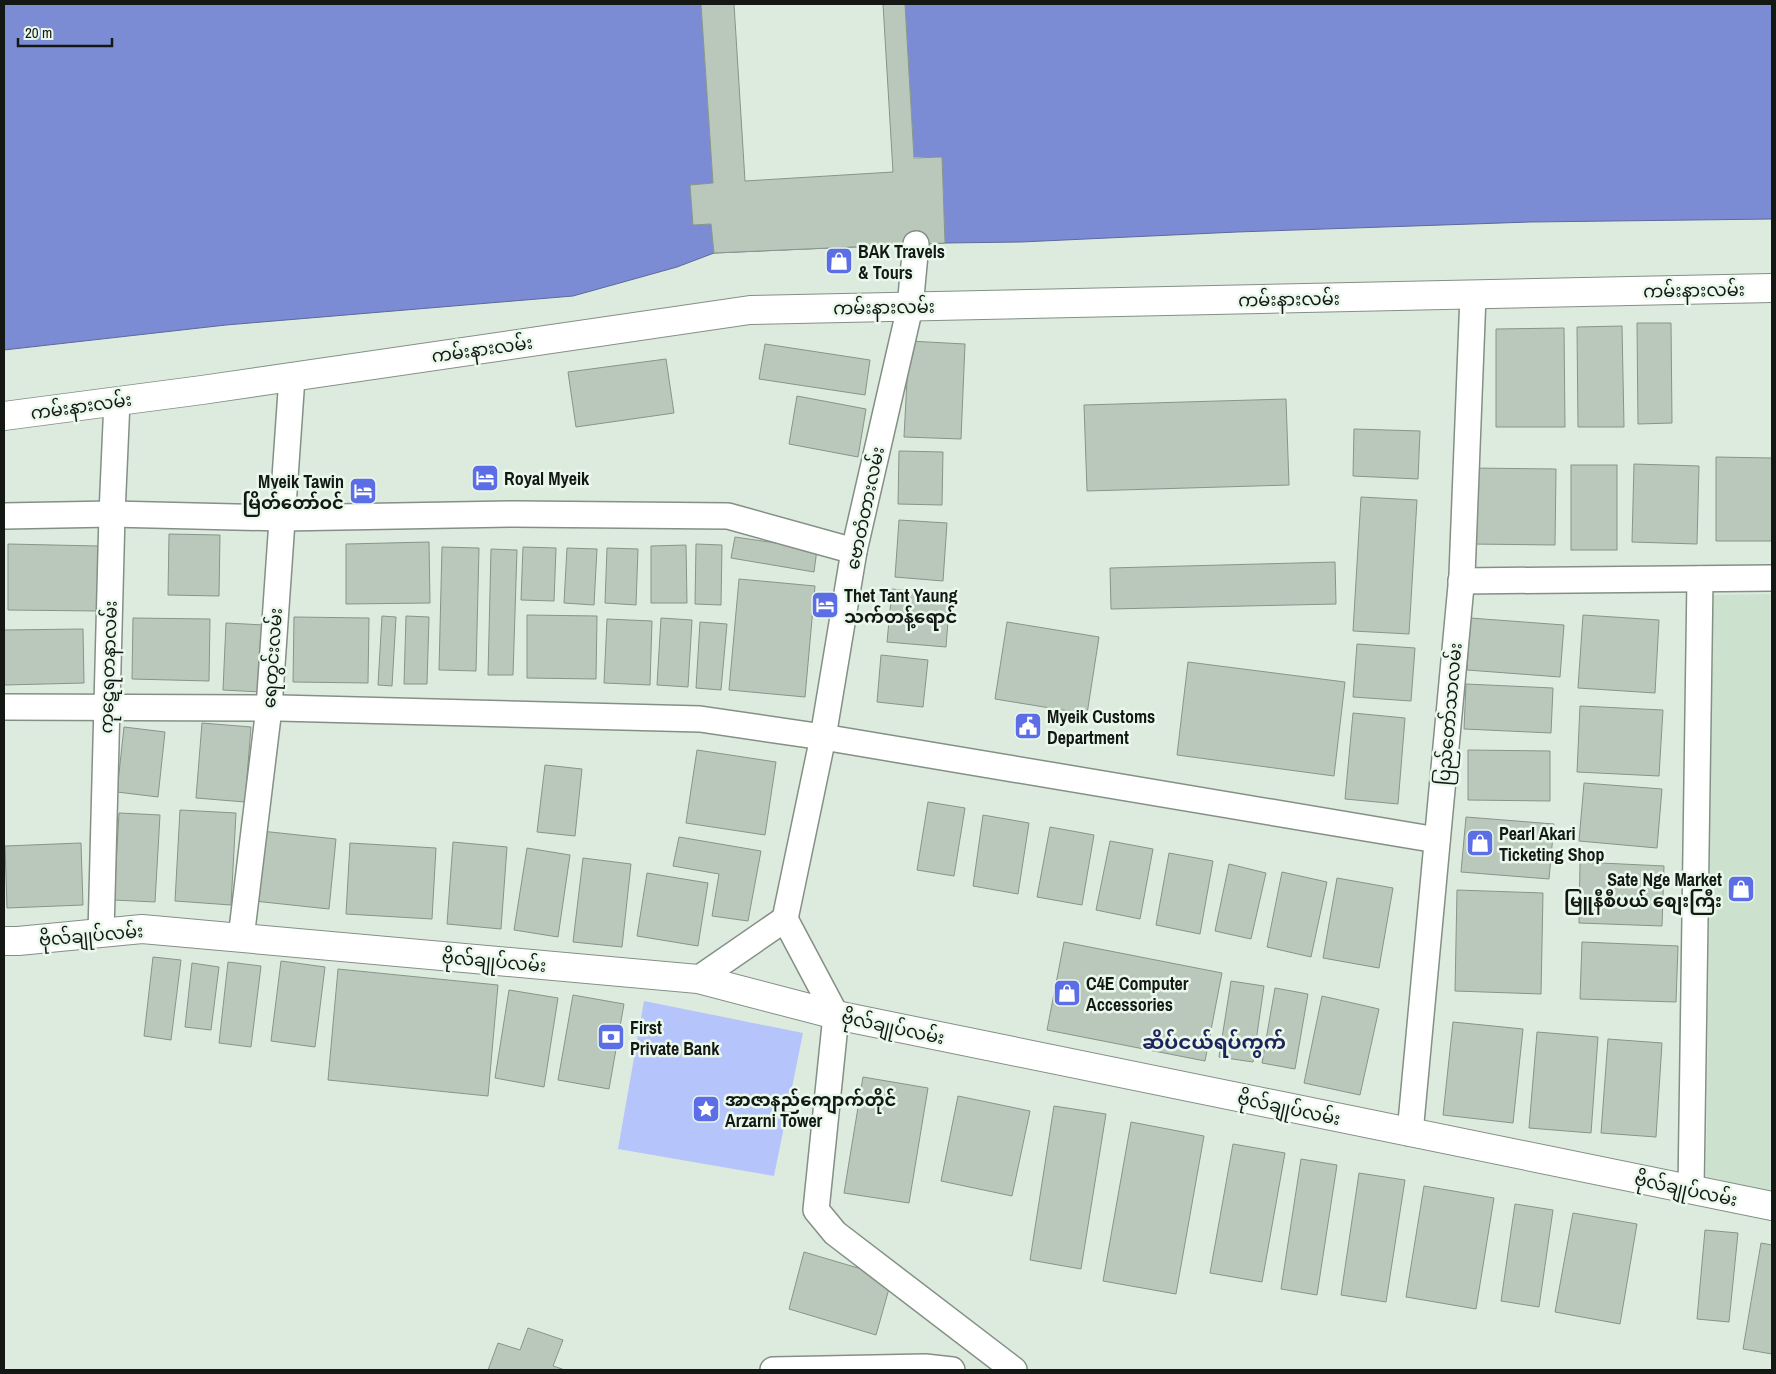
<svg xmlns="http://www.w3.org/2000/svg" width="1776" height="1374" font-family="'Archivo Narrow','Noto Sans Myanmar',sans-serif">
	<rect width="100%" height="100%" fill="#ddebdf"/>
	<!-- built -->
	<path fill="#cde1cf" d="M1772,594v597l-66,-8 7,-588z"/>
	<!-- green -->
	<path fill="#b5c4fa" d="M644,1001l159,32 -29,143 -156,-27z"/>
	<!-- water -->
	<path fill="#7b8cd4" stroke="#5c699a" d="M4,4h1768v215l-242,3 -293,10 -216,10 -76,1 -208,9 -23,1 -37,14 -104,29 -347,29 -222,25z"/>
	<!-- pier -->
	<path fill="#ddebdf" d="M701,4h204l9,153h28l3,86 -231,10 -3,-29 -18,1 -3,-40 23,-2z"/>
	<!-- building -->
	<g fill="#bac8bc" stroke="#879589">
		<path d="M701,4h33l11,177 148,-9 -10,-168h22l9,154 28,-1 3,86 -231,10 -3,-29 -18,1 -3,-40 23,-2z"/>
		<path d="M1637,323h34l1,100 -34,1z"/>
		<path d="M1622,326l2,101h-46l-1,-100z"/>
		<path d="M1564,328l1,99h-69v-98z"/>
		<path d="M909,341l56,3 -4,95 -57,-2z"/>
		<path d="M765,344l105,16 -5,35 -106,-16z"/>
		<path d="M666,359l8,54 -98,14 -8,-55z"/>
		<path d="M797,396l69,13 -8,48 -69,-13z"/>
		<path d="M1286,399l3,86 -202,6 -3,-86z"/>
		<path d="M1354,429l66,2 -2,48 -65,-3z"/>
		<path d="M899,451l44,1 -1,53 -44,-1z"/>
		<path d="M1716,457l56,1v83h-56z"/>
		<path d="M1634,464l65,2 -2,78 -65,-2z"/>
		<rect x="1571" y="465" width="46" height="85"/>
		<path d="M1470,468l86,1 -1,76 -85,-1z"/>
		<path d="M1361,497l56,3 -8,134 -56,-3z"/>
		<path d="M899,520l48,3 -4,58 -48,-4z"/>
		<path d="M169,534l51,1 -1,61 -51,-1z"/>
		<path d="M735,537l82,12 -3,23 -83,-14z"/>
		<path d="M429,542l1,61 -84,1v-60z"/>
		<path d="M8,544l90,2 -1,65 -89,-1z"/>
		<path d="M696,544l26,1 -1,60 -26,-1z"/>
		<path d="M686,545l1,58h-36v-57z"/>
		<path d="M442,547l37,1 -3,123 -37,-1z"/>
		<path d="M523,547l33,1 -2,53 -33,-1z"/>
		<path d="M567,548l30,1 -3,56 -30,-2z"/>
		<path d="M607,548l31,1 -2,56 -31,-2z"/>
		<path d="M491,549l26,1 -4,125h-25z"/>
		<path d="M1335,562l1,42 -225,5 -1,-41z"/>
		<path d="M739,579l76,7 -10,111 -76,-7z"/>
		<path d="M892,589l58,6 -4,52 -59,-5z"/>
		<path d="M527,615l70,1 -1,63 -69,-1z"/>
		<path d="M1583,615l76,5 -4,73 -77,-5z"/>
		<path d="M382,616l14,1 -4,69 -14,-1z"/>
		<path d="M406,616l23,1 -2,67h-23z"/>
		<path d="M294,617l75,1 -1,65 -75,-1z"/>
		<path d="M133,618l77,1 -1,62 -77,-2z"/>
		<path d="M661,618l31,2 -4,67 -31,-2z"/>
		<path d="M1470,618l94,7 -4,52 -93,-7z"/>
		<path d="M607,619l45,2 -2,64 -46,-2z"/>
		<path d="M700,622l27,2 -6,66 -25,-2z"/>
		<path d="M1007,622l92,15 -12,77 -92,-15z"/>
		<path d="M226,623l38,2 -3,67 -38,-2z"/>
		<path d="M83,629l1,54 -80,2v-55z"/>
		<path d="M1357,644l58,4 -4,53 -58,-4z"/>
		<path d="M881,655l47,5 -5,47 -46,-5z"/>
		<path d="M1188,662l157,20 -11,94 -157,-21z"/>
		<path d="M1466,684l87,4 -2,45 -87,-4z"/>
		<path d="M1580,706l83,4 -4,66 -82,-4z"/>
		<path d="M1353,713l52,5 -7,86 -53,-5z"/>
		<path d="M202,723l49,4 -6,75 -49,-4z"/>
		<path d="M124,727l41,5 -7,65 -41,-5z"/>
		<path d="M697,750l79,12 -11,73 -79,-12z"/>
		<path d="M1468,750l82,1v50l-82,-1z"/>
		<path d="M545,765l37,4 -7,67 -38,-4z"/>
		<path d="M1584,783l78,6 -5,59 -78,-7z"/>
		<path d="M928,802l37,6 -11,68 -37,-6z"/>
		<path d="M180,810l56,3 -5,92 -56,-4z"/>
		<path d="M119,813l41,2 -5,87 -41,-2z"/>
		<path d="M983,815l46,8 -11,71 -45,-8z"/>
		<path d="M1466,817l88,7 -5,55 -88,-7z"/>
		<path d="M1050,827l44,8 -12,70 -45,-8z"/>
		<path d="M261,831l75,8 -7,70 -75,-8z"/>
		<path d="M679,837l82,14 -13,70 -36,-5 7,-42 -46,-8z"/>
		<path d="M1110,841l43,8 -13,70 -44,-9z"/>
		<path d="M453,842l54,5 -6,82 -54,-5z"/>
		<path d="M81,843l2,62 -76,3 -2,-62z"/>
		<path d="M350,843l86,5 -4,71 -86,-5z"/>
		<path d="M527,848l43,7 -12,82 -44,-7z"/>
		<path d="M1169,853l44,8 -13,73 -44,-9z"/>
		<path d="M583,858l48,6 -9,83 -49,-5z"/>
		<path d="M1580,862l84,4 -2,60 -83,-3z"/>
		<path d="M1229,864l37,9 -15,66 -36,-8z"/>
		<path d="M1282,872l45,10 -16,75 -44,-10z"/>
		<path d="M647,873l61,10 -10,63 -61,-10z"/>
		<path d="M1337,878l56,10 -14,80 -56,-10z"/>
		<path d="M1457,890l86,3 -2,101 -86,-3z"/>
		<path d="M1064,942l158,31 -17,88 -158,-31z"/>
		<path d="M1582,942l96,4 -2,56 -96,-3z"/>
		<path d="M153,957l28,3 -10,80 -27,-4z"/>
		<path d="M281,961l44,6 -10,80 -44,-6z"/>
		<path d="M228,962l33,4 -10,81 -32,-4z"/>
		<path d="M192,963l27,4 -8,63 -26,-3z"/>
		<path d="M338,969l160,16 -10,111 -160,-16z"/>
		<path d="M1231,981l33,5 -11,76 -34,-5z"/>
		<path d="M1275,988l33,6 -13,75 -33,-6z"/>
		<path d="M509,990l49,8 -14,89 -49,-9z"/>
		<path d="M573,995l51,9 -15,85 -51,-9z"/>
		<path d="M1322,996l57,13 -19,86 -56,-12z"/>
		<path d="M1453,1022l70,7 -10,94 -70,-8z"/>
		<path d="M1537,1032l61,5 -7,96 -62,-5z"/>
		<path d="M1608,1039l54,4 -6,94 -55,-4z"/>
		<path d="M863,1077l65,11 -19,115 -65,-10z"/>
		<path d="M958,1096l72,15 -18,85 -71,-15z"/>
		<path d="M1054,1106l52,8 -25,155 -51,-9z"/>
		<path d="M1131,1122l73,14 -28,158 -73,-13z"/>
		<path d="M1233,1144l52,9 -23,129 -52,-9z"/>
		<path d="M1301,1159l36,6 -20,130 -36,-6z"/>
		<path d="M1359,1173l46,7 -19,122 -45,-7z"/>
		<path d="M1424,1186l70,12 -18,111 -70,-12z"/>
		<path d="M1515,1204l38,6 -14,97 -38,-6z"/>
		<path d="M1573,1213l64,11 -17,100 -65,-12z"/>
		<path d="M1705,1230l33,3 -9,89 -32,-3z"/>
		<path d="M1761,1243l11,2v109l-29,-5z"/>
		<path d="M804,1252l88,26 -16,57 -87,-26z"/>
		<path d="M528,1328l35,12 -10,26 12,4h-77l10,-27 22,7z"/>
	</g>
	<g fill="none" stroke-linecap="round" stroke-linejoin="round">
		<!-- street casing -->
		<g stroke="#839085" stroke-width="28">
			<g id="street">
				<path d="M4,516l108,-2 170,4 233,-4 213,2 126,35"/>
				<path d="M1461,581l311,-3"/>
				<path d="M4,707l276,1 420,11 123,18 614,103"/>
				<path d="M785,919l38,-182 31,-186 56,-244 6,-63"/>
				<path d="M101,933l11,-419 5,-113"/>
				<path d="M241,938l28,-230 23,-331"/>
				<path d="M698,979l87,-60 51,96 -20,195 19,23 179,137"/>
				<path d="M1410,1133l52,-558 11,-280"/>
				<path d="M1691,1190l9,-611"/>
				<path d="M773,1370l152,-3 27,3"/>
			</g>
		</g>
		<!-- secondary casing -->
		<g stroke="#839085" stroke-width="30">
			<g id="secondary">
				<path d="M4,416l198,-26 548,-80 1022,-22"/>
				<path d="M4,941h14l124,-12 556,50 138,36 936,191"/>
			</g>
		</g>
		<!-- street -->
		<use href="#street" stroke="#fff" stroke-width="25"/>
		<!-- secondary -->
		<use href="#secondary" stroke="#fff" stroke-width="28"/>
	</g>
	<!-- icons -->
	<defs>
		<g id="shop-square" transform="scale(1.4375)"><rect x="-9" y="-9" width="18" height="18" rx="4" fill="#5c6ee5" stroke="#eaf8ec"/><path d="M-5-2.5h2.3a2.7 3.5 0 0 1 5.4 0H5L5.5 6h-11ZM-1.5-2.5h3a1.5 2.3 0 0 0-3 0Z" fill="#fff"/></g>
		<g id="hotel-square" transform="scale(1.4375)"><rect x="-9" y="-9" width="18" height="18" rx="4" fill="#5c6ee5" stroke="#eaf8ec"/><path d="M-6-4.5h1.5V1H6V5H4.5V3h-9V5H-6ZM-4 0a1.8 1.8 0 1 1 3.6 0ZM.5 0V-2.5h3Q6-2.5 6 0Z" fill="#fff"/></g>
		<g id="civic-square" transform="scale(1.4375)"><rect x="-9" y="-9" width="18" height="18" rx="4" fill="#5c6ee5" stroke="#eaf8ec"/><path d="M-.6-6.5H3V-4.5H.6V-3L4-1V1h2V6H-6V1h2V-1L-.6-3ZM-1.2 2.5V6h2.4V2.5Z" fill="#fff"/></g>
		<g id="bank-square" transform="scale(1.4375)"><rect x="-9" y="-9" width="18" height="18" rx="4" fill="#5c6ee5" stroke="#eaf8ec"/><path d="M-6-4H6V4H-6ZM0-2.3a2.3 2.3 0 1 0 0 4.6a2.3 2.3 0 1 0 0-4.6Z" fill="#fff"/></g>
		<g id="sight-square" transform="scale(1.4375)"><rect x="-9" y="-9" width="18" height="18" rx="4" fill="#5c6ee5" stroke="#eaf8ec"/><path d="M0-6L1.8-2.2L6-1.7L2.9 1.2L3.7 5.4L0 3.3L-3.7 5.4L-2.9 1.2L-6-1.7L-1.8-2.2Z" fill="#fff"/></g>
	</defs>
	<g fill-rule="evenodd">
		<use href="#shop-square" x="839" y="261"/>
		<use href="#hotel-square" x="485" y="478"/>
		<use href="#hotel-square" x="363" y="491"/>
		<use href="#hotel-square" x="825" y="605"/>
		<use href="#civic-square" x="1028" y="726"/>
		<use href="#shop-square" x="1480" y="843"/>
		<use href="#shop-square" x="1741" y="889"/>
		<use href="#shop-square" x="1067" y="993"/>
		<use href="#bank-square" x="611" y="1037"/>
		<use href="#sight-square" x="706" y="1109"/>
	</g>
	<g text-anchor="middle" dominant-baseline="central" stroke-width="5" stroke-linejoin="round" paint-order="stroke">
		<!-- poi labels -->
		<g font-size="18" font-weight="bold" fill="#131814" stroke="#eaf8ec" text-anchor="start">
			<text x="858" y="251">BAK Travels<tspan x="858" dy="21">&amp; Tours</tspan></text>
			<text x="504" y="478">Royal Myeik</text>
			<text x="344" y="481" text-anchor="end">Myeik Tawin<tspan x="344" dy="21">မြိတ်တော်ဝင်</tspan></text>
			<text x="844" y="595">Thet Tant Yaung<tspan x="844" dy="21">သက်တန့်ရောင်</tspan></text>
			<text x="1047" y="716">Myeik Customs<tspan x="1047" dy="21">Department</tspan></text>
			<text x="1499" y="833">Pearl Akari<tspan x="1499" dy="21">Ticketing Shop</tspan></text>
			<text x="1722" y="879" text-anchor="end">Sate Nge Market<tspan x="1722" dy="21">မြူနီစီပယ် စျေးကြီး</tspan></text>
			<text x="1086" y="983">C4E Computer<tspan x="1086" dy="21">Accessories</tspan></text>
			<text x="630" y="1027">First<tspan x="630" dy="21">Private Bank</tspan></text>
			<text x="725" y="1099">အာဇာနည်ကျောက်တိုင်<tspan x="725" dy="21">Arzarni Tower</tspan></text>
		</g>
		<!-- street labels -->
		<g font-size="18" fill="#131814" stroke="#eaf8ec">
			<text transform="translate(1694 290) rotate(-1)">ကမ်းနားလမ်း</text>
			<text transform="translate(1289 299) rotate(-1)">ကမ်းနားလမ်း</text>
			<text transform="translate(884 307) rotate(-1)">ကမ်းနားလမ်း</text>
			<text transform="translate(482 349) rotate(-8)">ကမ်းနားလမ်း</text>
			<text transform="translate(81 406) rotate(-8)">ကမ်းနားလမ်း</text>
			<text transform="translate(865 508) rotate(-78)">ဗောတံတားလမ်း</text>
			<text transform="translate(272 658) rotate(-86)">ရေတွင်းလမ်း</text>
			<text transform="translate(108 667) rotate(-88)">ကုဋေရတနာလမ်း</text>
			<text transform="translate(1449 714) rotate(-85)">ပြည်တော်သာလမ်း</text>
			<text transform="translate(91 935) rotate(-5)">ဗိုလ်ချုပ်လမ်း</text>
			<text transform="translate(494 961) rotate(5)">ဗိုလ်ချုပ်လမ်း</text>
			<text transform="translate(893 1027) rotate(12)">ဗိုလ်ချုပ်လမ်း</text>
			<text transform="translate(1289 1108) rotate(12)">ဗိုလ်ချုပ်လမ်း</text>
			<text transform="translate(1686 1189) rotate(12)">ဗိုလ်ချုပ်လမ်း</text>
		</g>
		<!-- quarter labels -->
		<g font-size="20" font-weight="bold" fill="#1d245c" stroke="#eaf8ec">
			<text x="1214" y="1041">ဆိပ်ငယ်ရပ်ကွက်</text>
		</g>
	</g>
	<!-- border -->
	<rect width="1776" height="1374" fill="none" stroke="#131814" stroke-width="10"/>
	<!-- scale -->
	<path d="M18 38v8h94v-8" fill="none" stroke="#131814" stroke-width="2.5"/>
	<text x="25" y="38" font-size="15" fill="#131814" stroke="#eaf8ec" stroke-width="4" paint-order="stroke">20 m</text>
</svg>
